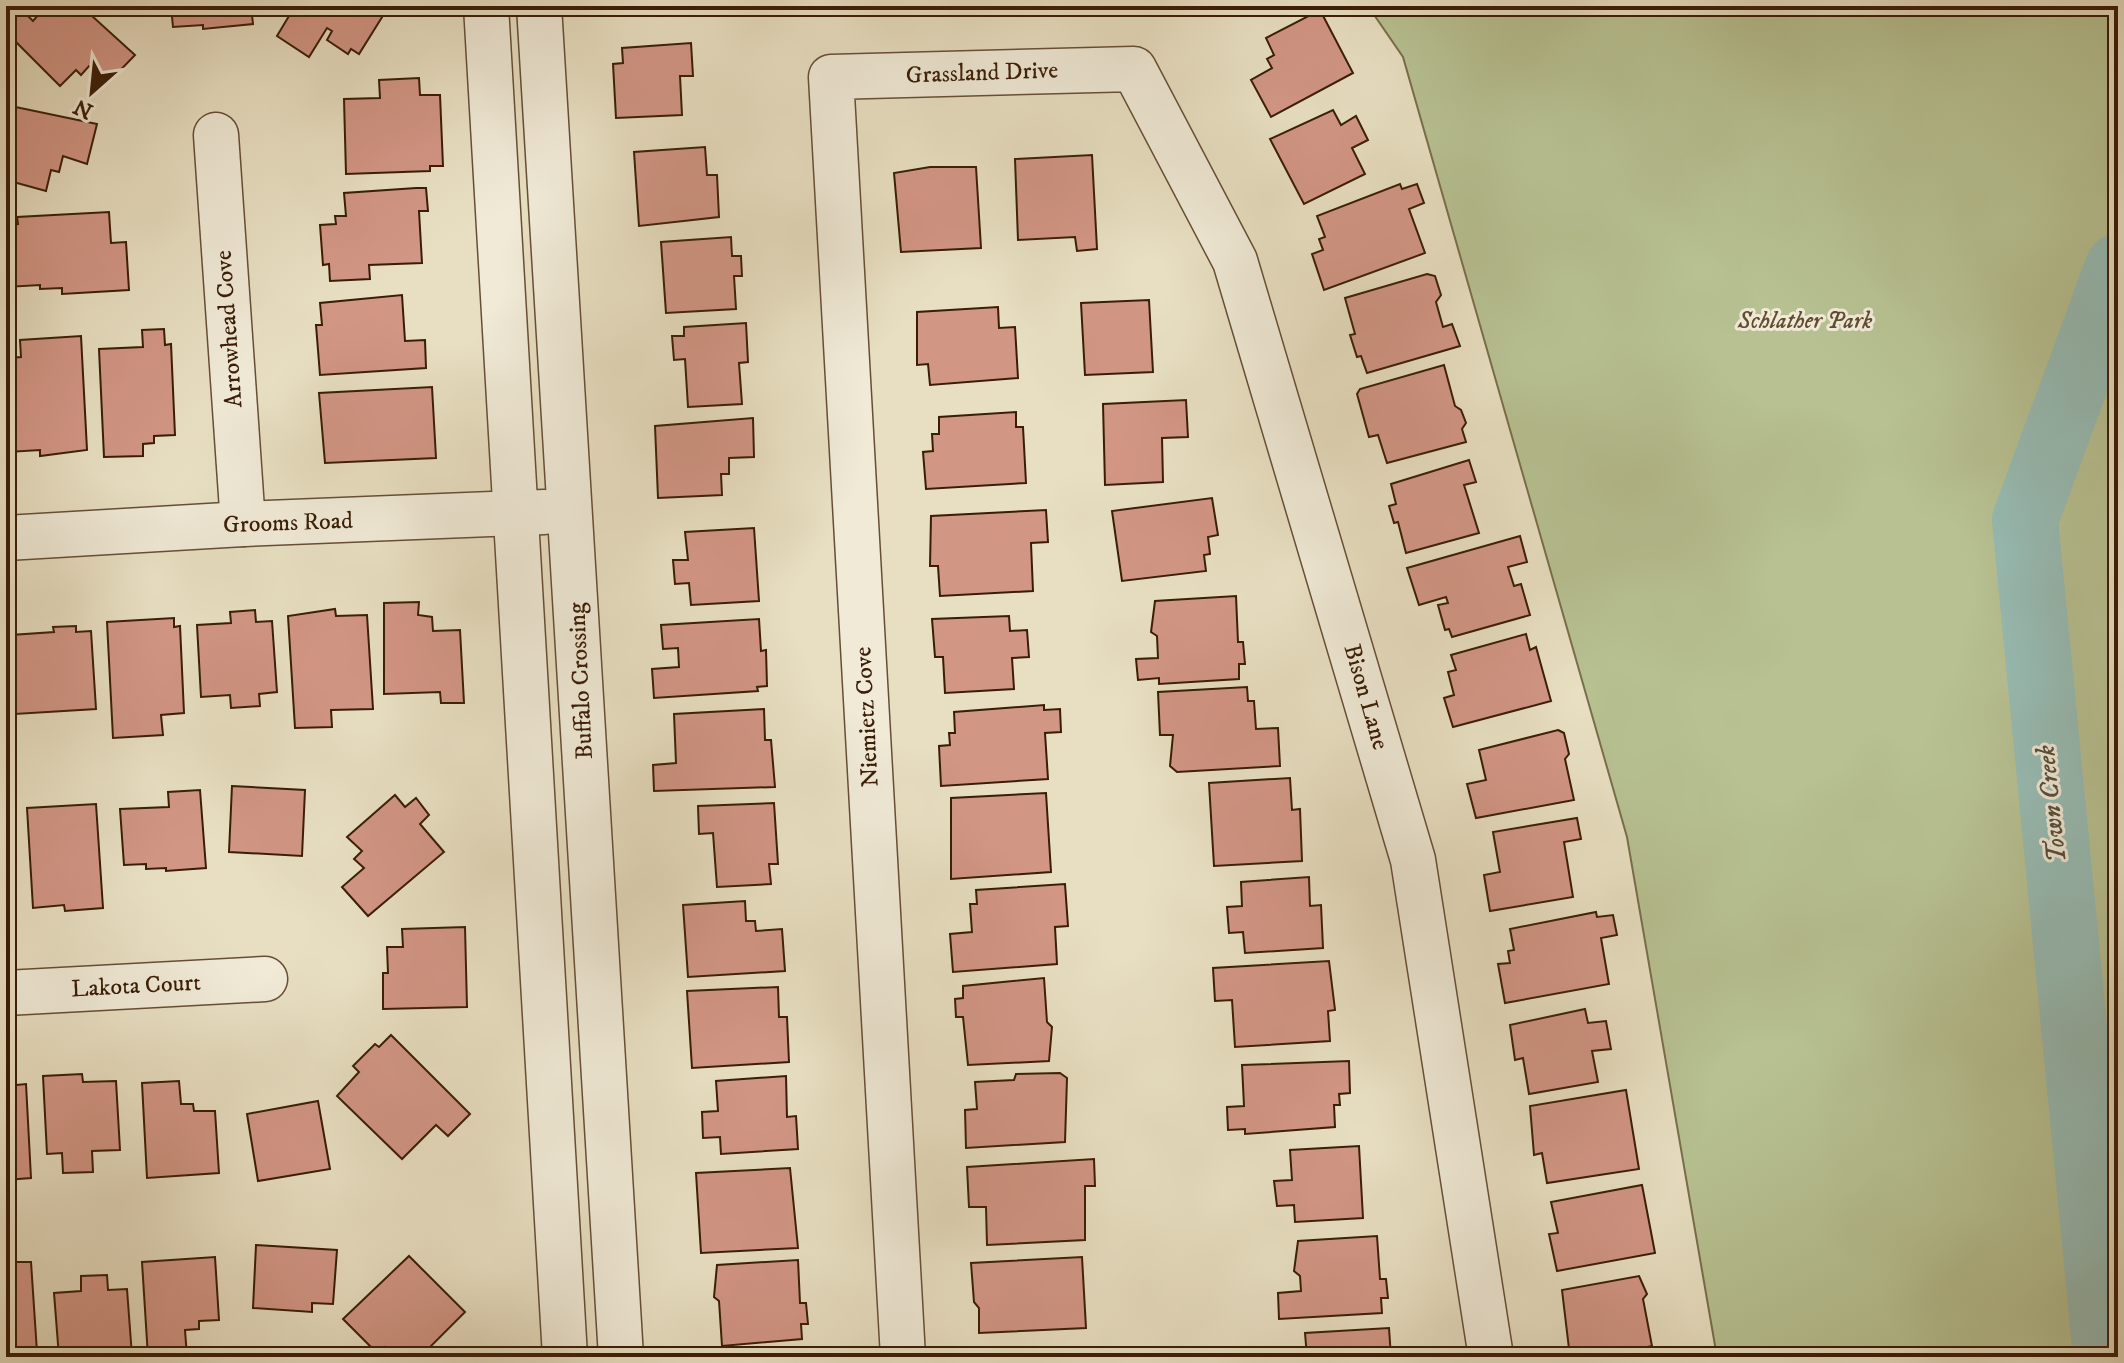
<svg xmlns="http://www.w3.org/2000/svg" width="2124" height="1363" font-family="'IM FELL DW Pica',serif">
	<rect width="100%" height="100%" fill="#e8dfc2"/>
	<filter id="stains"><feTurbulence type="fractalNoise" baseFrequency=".0025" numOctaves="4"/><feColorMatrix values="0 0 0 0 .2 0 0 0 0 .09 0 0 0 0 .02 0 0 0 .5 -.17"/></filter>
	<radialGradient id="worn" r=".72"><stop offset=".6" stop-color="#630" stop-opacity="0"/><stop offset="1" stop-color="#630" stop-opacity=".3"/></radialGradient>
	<!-- green -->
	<path fill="#b7c192" stroke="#786f4c" stroke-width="2" d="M1368,6h750v1351h-401l-90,-520 -224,-780z"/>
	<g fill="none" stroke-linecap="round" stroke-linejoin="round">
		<!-- river -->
		<path stroke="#97bcb4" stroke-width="66" d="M2106,1357l-81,-837 93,-253"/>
	</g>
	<!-- building -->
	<g fill="#d29685" stroke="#3a1d07" stroke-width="2">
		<path d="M46,6h35l54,49 -26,27 -20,-16 -8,9 -5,-5 -16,16 -54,-54v-5l16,-17 11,11z"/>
		<path d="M171,6h80l2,18 -50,5v-4l-30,2z"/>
		<path d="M295,6h94l-30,48 -8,-5 -3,5 -21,-14 5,-9 -5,-3 -18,29 -32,-21z"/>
		<path d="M1320,10l33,63 -82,44 -20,-37 21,-12 -5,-9 7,-4 -8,-17z"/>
		<path d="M691,43l2,33h-13l2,39 -66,3 -3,-54 10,-1 -1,-15z"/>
		<path d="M419,78l1,17h20l3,71h-13v5l-84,3 -2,-75 36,-1 -1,-18z"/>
		<path d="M6,105l91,19 -10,40 -24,-8 -4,16 -8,-2 -5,21 -40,-11z"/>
		<path d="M1333,110l8,15 15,-9 12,24 -16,8 13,26 -61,30 -34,-65z"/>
		<path d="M705,147l2,28h10l2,42 -80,9 -5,-74z"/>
		<path d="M1092,155l5,94 -20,2 -2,-14 -57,3 -3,-81z"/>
		<path d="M930,167h46l5,81 -80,4 -7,-79z"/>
		<path d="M1400,184l2,5 15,-5 7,19 -15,6 16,44 -101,37 -12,-36 11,-4 -4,-11 6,-2 -8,-21z"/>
		<path d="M416,188h10l2,23h-9l3,52 -53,2 1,14 -40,2 -1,-17 -6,1 -3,-40 16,-1 -1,-8h11l-2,-23z"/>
		<path d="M109,212l2,31 15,-1 3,48 -67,4v-6l-22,1v-4l-34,2v-62l12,-1 -1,-7z"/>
		<path d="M731,237l1,19h9l1,20h-8l2,33 -70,4 -5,-71z"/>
		<path d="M1427,274l8,2 6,19 -5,7 7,25 9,-3 8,22 -93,27 -6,-17 -4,1 -7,-22 5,-1 -10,-36z"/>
		<path d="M402,295l3,46 20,-1 1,28 -106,7 -4,-50h6l-2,-22z"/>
		<path d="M1149,300l4,72 -68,3 -4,-72z"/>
		<path d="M998,307l1,21 16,-1 3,51 -88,7 -2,-21 -11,1v-53z"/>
		<path d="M746,323l2,39 -9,1 3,41 -54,3 -3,-48 -11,1 -2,-24h12v-9z"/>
		<path d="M164,329l1,16 6,-1 4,91 -21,1v7l-11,1v12l-39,1 -5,-108 44,-2 -1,-17z"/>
		<path d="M81,336l6,114 -47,6v-6l-32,2 -2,-94 15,-1 -1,-17z"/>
		<path d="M1444,365l11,41 6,4 5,13 -4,6 4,13 -79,21 -9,-28 -9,2 -12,-43 3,-5z"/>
		<path d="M432,387l4,71 -111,5 -6,-70z"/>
		<path d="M1186,400l2,37 -26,1 1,44 -58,3 -2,-81z"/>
		<path d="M1016,412v15h7l3,56 -100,6 -3,-37 10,-1 -1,-17h7v-17z"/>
		<path d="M753,418l1,39 -25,1v16h-8l1,21 -64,3 -3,-72z"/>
		<path d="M1469,460l7,22 -12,3 15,48 -73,20 -8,-31 -4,1 -5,-17 7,-2 -5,-20z"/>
		<path d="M1212,498l6,37 -10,2 2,17 -6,1 2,16 -84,10 -10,-70z"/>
		<path d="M1046,510l2,32 -17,1 2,48 -93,5 -2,-30h-8l1,-50z"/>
		<path d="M754,528l5,73 -68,4 -2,-22 -14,1 -2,-24h15l-3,-28z"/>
		<path d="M1520,536l7,26 -19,5 6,19 7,-2 9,31 -78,22 -3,-8 -4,1 -7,-25 10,-2 -2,-6 -27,8 -12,-37z"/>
		<path d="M1236,596l2,46h5l2,22h-6v15l-80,5v-6l-21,2 -2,-21 22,-1 -1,-22 -6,-4 4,-31z"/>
		<path d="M419,602l-1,13 14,2 1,14 27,-1 4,73h-23l-1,-11 -56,2v-91z"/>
		<path d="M335,609l1,7 31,-1 6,94 -42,1 1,17 -37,1 -7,-112z"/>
		<path d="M255,610l1,12 16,-1 5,71 -18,2 1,12 -29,2 -1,-13 -29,2 -4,-72 34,-2 -1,-11z"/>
		<path d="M1009,616l1,15 17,-1 2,27 -17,1 2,31 -69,4 -2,-36h-8l-3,-38z"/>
		<path d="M174,618v9l6,-1 4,87 -23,2 2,20 -50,3 -6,-116z"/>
		<path d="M759,619l2,32 5,-1 1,36 -10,1 1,4 -104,7 -2,-29 27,-2 -1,-19 -15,1 -2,-24z"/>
		<path d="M76,626v6l15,-1 5,78 -81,5 -4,-79 43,-3 -1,-5z"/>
		<path d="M1526,634l4,16 6,-3 15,54 -98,26 -9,-29 10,-3 -6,-23 8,-2 -5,-15z"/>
		<path d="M1247,687l1,14h6l2,28 22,-1 2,38 -103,6 -7,-6 3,-31h-13l-2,-43z"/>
		<path d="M1044,705v5l16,-1 1,23 -16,1 3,46 -107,7 -2,-40 11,-1 -1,-12h6l-1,-21z"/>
		<path d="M764,709l1,31h6l4,47 -121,4 -1,-26 23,-2 -2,-49z"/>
		<path d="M1558,730l6,3 5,21 -4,5 9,41 -98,18 -9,-34 19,-4 -7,-30z"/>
		<path d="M1290,778l2,32 8,-1 2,52 -88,5 -5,-83z"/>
		<path d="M232,786l73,4 -3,66 -73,-4z"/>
		<path d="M200,790l6,78 -40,3v-3l-20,1v-5l-22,1 -4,-56 49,-2 -1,-15z"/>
		<path d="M1046,793l5,79 -100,7v-81z"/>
		<path d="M395,795l10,12 11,-9 13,17 -9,9 24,28 -76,64 -26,-29 22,-19 -10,-9 8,-8 -15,-14z"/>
		<path d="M774,803l4,61h-9l2,20 -54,3 -4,-54 -14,1 -1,-28z"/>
		<path d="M96,804l7,104 -38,3 -1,-6 -31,3 -6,-100z"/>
		<path d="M1577,818l4,21 -17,3 9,55 -83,14 -6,-36 16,-3 -7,-40z"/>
		<path d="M6,835l6,69h-6z"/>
		<path d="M1309,877l1,29 11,-1 2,43 -78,5 -2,-21 -14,1 -2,-26 15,-1 -1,-24z"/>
		<path d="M1065,884l3,42 -13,1 2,37 -104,8 -3,-38 22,-2 -2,-28h7l-1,-14z"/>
		<path d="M745,901l1,20h9l1,10 26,-2 3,42 -97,6 -5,-72z"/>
		<path d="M1596,912l1,5 16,-2 4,20 -16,3 8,46 -104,19 -7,-39 12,-1 -2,-12 6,-1 -4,-21z"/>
		<path d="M465,927l2,80 -84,2v-36h5l-1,-26h16l-1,-18z"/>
		<path d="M1329,961l6,49 -7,1 2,30 -95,6 -3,-47 -17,1 -2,-33z"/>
		<path d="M1044,978l3,44 5,5 -3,34 -81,4 -5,-48h-7l-1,-18 8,-1v-12z"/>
		<path d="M778,987l1,30h8l2,45 -97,6 -5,-77z"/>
		<path d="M1585,1009l3,14 18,-2 5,28 -19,2 6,31 -69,12 -6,-36 -8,2 -5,-35z"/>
		<path d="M391,1035l79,79 -22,22 -12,-11 -34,34 -65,-63 22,-24 -6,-6 22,-22 4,3z"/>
		<path d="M1349,1061l1,32 -11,1 1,11h-6l1,22 -90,7v-5l-17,1 -1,-23 17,-1 -2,-41z"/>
		<path d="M1060,1073l7,5 -2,64 -99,6 -1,-38 12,-1 -2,-27 39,-2 2,-6z"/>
		<path d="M82,1074l1,8 33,-1 4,69 -28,1 1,21 -30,1 -1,-20 -15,1 -4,-78z"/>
		<path d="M786,1076l1,41 9,-1 2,33 -77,5 -1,-17 -17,1 -1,-26 16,-1 -2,-30z"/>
		<path d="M179,1081l2,23h12l1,7h21l4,62 -72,5 -5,-95z"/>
		<path d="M26,1084l5,94 -25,2v-94z"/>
		<path d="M1626,1090l13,79 -92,14 -5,-30 -8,2 -4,-49z"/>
		<path d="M318,1101l12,68 -72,12 -11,-67z"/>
		<path d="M1359,1146l4,72 -68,4 -1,-17 -17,1 -3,-25 18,-1 -2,-30z"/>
		<path d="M1094,1159l1,27h-10v54l-98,5 -1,-38h-17l-2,-40z"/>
		<path d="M790,1168l8,80 -97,5 -5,-80z"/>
		<path d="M1642,1185l13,68 -98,18 -8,-37 9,-1 -7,-31z"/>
		<path d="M1377,1236l3,43h6l2,19h-7l1,15 -103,6 -1,-26 23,-2 -1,-15 -6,-5 4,-30z"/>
		<path d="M256,1245l81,5 -4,54 -21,-1v9l-59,-4z"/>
		<path d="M6,1249l1,13h24l6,90 -30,1 1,4h-2z"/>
		<path d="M409,1256l56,56 -45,45h-26l-9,-10 -7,7 -35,-35z"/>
		<path d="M215,1257l4,63 -20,1v8l-14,1 2,27h-39l-6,-95z"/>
		<path d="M1082,1257l4,71 -107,5v-25l-5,-6 -3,-39z"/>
		<path d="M798,1260l2,43h6l2,21h-7l1,15 -80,7 -3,-45 -5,-4 3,-32z"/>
		<path d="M107,1275l1,15 19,-1 5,67 -73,1 -5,-64 27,-2v-15z"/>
		<path d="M1639,1276l8,18 -4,5 9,47 -52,11h-30l-8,-67z"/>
		<path d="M1389,1328l2,29h-84l-2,-24z"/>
		<path d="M1076,1347l1,10h-99l34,-6z"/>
	</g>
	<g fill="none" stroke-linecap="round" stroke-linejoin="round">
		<!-- minor casing -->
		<g stroke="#664e36" stroke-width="47">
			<g id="minor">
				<path d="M486,6l79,1351"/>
				<path d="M539,6l82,1351"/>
				<path d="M216,135l27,389"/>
				<path d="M6,538l237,-14 301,-12"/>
				<path d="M6,993l259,-14"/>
				<path d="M903,1357l-72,-1280 303,-8 101,192 178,599 78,497"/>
			</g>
		</g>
		<!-- minor -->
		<use href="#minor" stroke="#f0ead7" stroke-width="44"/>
	</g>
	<g text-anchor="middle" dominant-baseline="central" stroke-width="6" stroke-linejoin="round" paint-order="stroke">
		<!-- street labels -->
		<g font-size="24" fill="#3a1d07" stroke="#f0ead7">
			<text transform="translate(982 73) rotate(-2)">Grassland Drive</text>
			<text transform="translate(229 329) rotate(-94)">Arrowhead Cove</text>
			<text transform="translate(288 523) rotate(-2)">Grooms Road</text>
			<text transform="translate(581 681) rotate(-93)">Buffalo Crossing</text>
			<text transform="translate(1366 697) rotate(74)">Bison Lane</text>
			<text transform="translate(867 717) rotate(-93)">Niemietz Cove</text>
			<text transform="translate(136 986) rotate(-3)">Lakota Court</text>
		</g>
		<!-- park labels -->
		<g font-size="24" font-style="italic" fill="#604e31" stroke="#f0ead7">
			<text x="1805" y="321">Schlather Park</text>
		</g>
		<!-- water labels -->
		<g font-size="26" font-style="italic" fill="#564d3b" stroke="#f0ead7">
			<text transform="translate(2052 804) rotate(-96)">Town Creek</text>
		</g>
	</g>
	<!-- margin -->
	<rect width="2124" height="1363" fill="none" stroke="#e8dfc2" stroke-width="32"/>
	<rect x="8" y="8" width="2108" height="1347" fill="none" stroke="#3a1d07" stroke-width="4"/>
	<rect x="16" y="16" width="2092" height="1331" fill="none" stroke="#3a1d07" stroke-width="2"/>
	<!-- north arrow -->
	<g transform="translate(92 92) rotate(207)" stroke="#f0ead7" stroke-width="6" paint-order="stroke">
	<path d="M0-6L14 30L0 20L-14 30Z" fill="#3a1d07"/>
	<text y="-12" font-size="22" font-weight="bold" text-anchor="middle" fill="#3a1d07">N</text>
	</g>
	<rect width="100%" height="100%" filter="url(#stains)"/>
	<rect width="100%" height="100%" fill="url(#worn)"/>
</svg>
